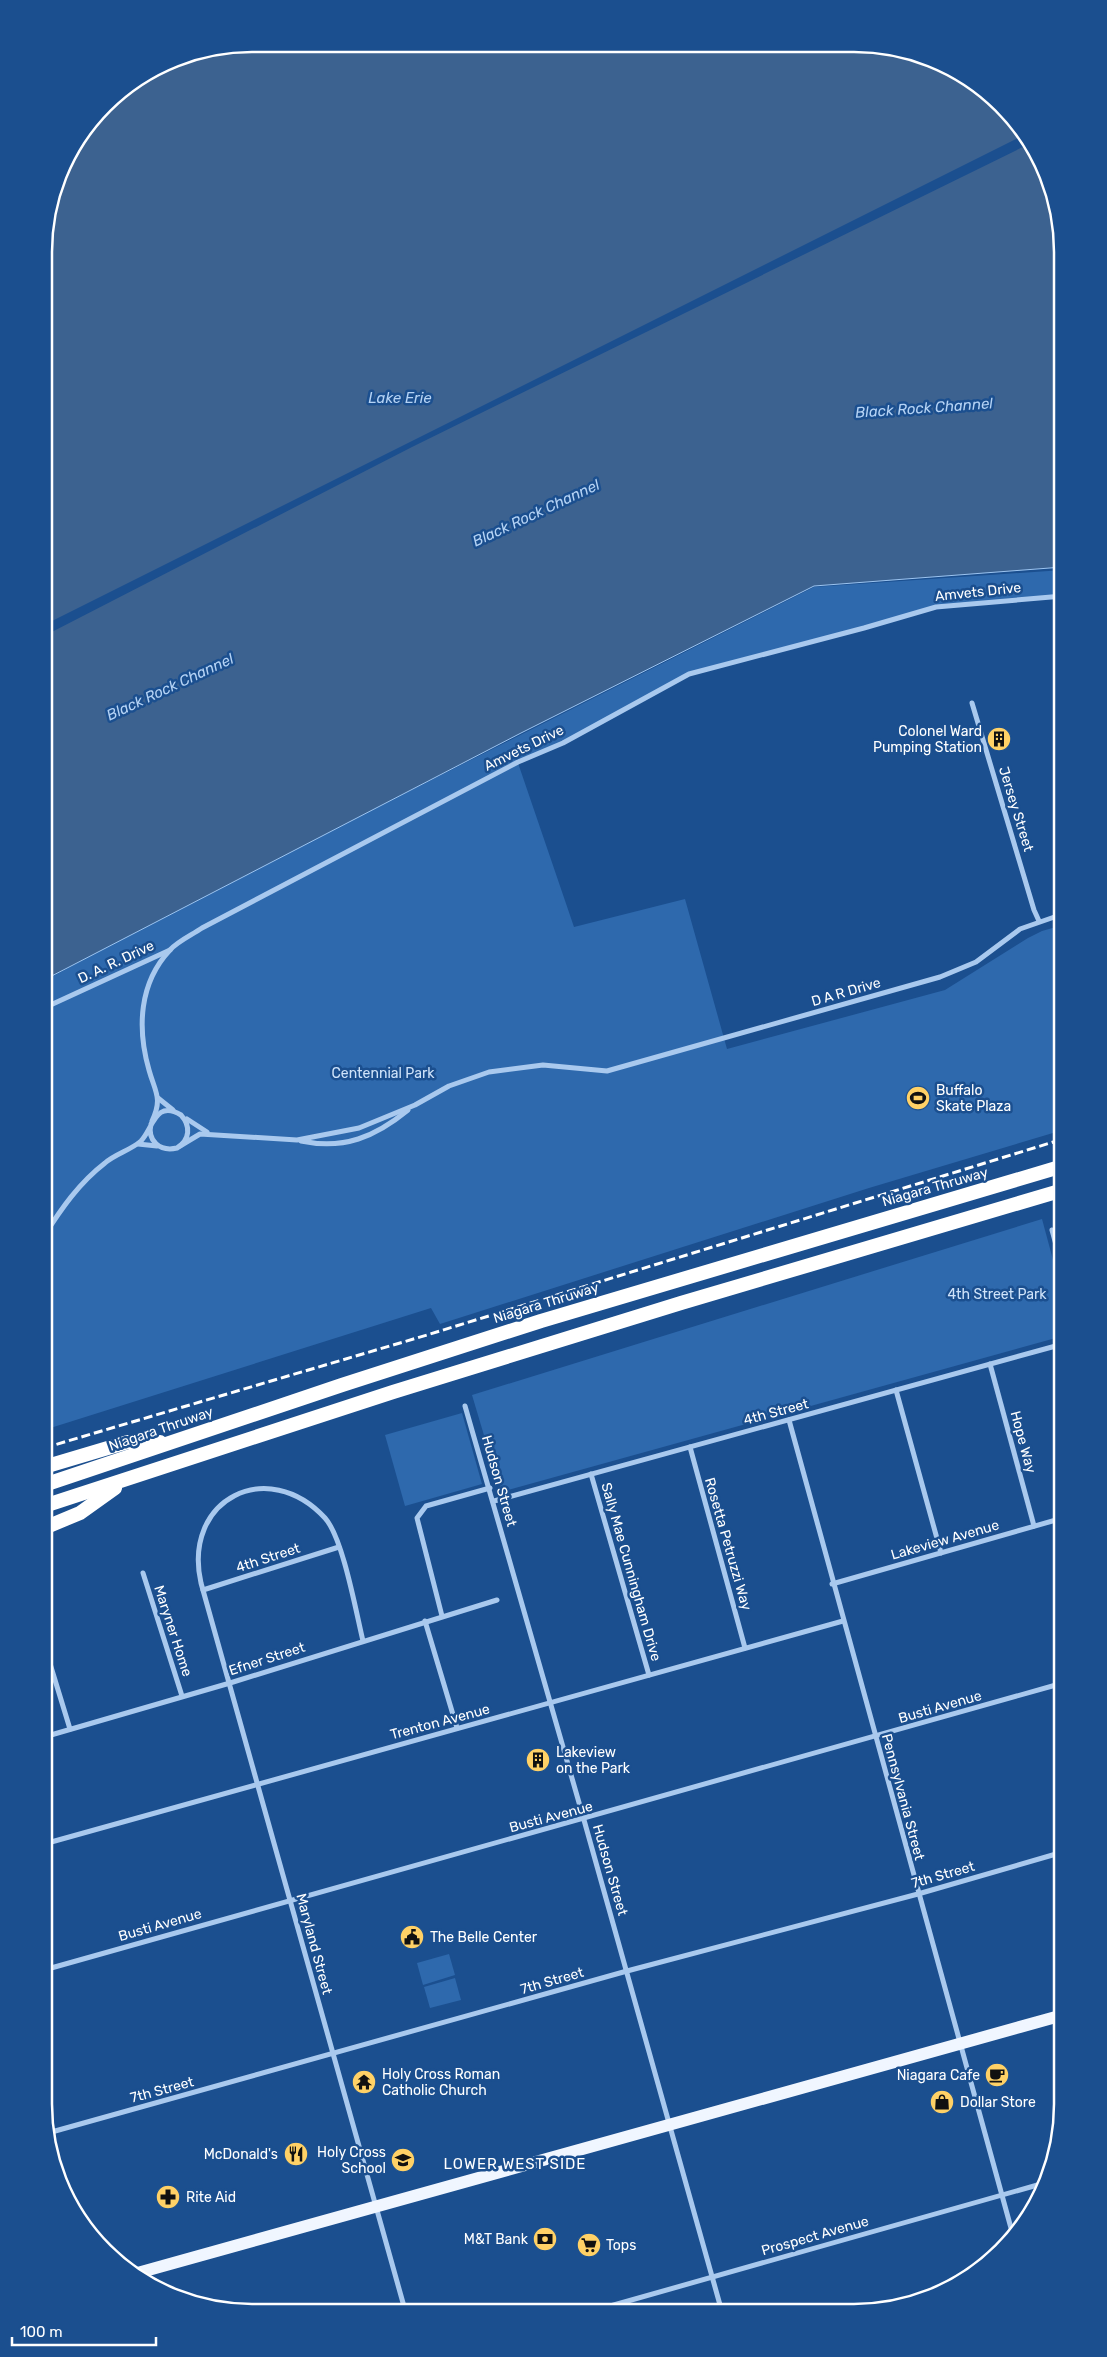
<svg xmlns="http://www.w3.org/2000/svg" width="1107" height="2357" font-family="Rubik,sans-serif">
	<rect width="100%" height="100%" fill="#1b4f8f"/>
	<!-- green -->
	<g fill="#2e69ad">
		<path d="M1063,570v26l-127,11 -247,67 -126,69 -45,20 56,164 111,-28 42,150 218,-59 83,-52 14,-7 21,-6v205l-194,58 -429,136 -9,-16 -387,122v-449l145,-79 625,-315z"/>
		<path d="M1042,1219l21,78v39l-555,154 -8,-1 -28,-94z"/>
		<path d="M462,1413l20,71 -77,22 -20,-71z"/>
		<path d="M449,1954l6,21 -32,10 -6,-22z"/>
		<path d="M455,1978l6,22 -31,8 -6,-21z"/>
	</g>
	<!-- water -->
	<path fill="#3c6290" stroke="#9cc4f0" d="M253,44l642,4 52,17 45,31 43,52 21,51 7,54v314l-249,19 -293,147 -477,247v-741l21,-79 50,-64 58,-36z"/>
	<!-- pier -->
	<path fill="#1b4f8f" d="M1024,135l7,8 -619,304 -368,189v-11z"/>
	<g fill="none" stroke-linecap="round" stroke-linejoin="round">
		<!-- street -->
		<g stroke="#a9c9ee" stroke-width="5">
			<path d="M972,703l62,207 5,11"/>
			<path d="M44,1008l126,-58"/>
			<path d="M158,1098l15,12"/>
			<path d="M187,1119l20,13"/>
			<path d="M152,1121c11,-23 3,-29 -3,-51 -12,-42 -10,-87 21,-120 8,-9 22,-15 32,-22l316,-166 45,-19 126,-69 175,-46 72,-21 127,-11"/>
			<path d="M301,1141c43,9 74,-4 107,-31"/>
			<path d="M138,1144l19,2"/>
			<path d="M180,1146l20,-12 97,6 62,-12 56,-23 34,-19 40,-14 54,-7 64,6 333,-94 36,-15 44,-33 43,-15"/>
			<path d="M1052,1230l11,40"/>
			<path d="M44,1236c17,-27 35,-53 61,-73 10,-9 26,-13 36,-22 12,-12 14,-42 40,-26 10,11 9,25 -4,33 -17,4 -30,-7 -26,-24"/>
			<path d="M990,1364l44,162"/>
			<path d="M896,1390l45,163"/>
			<path d="M465,1406l119,414 138,492"/>
			<path d="M789,1420l225,819"/>
			<path d="M690,1447l55,201"/>
			<path d="M591,1474l58,201"/>
			<path d="M494,1501l569,-157"/>
			<path d="M143,1573l39,123"/>
			<path d="M832,1584l231,-66"/>
			<path d="M203,1590l136,-43"/>
			<path d="M442,1616l-25,-98 9,-12 64,-18"/>
			<path d="M425,1621l32,107"/>
			<path d="M363,1641c-7,-29 -20,-103 -38,-123 -57,-62 -143,-19 -124,65l204,727"/>
			<path d="M44,1644l26,85"/>
			<path d="M44,1737l186,-54 267,-83"/>
			<path d="M44,1844l799,-223"/>
			<path d="M44,1970l1019,-287"/>
			<path d="M48,2133l579,-162 291,-77 145,-42"/>
			<path d="M589,2312l459,-130"/>
		</g>
		<!-- primary -->
		<path stroke="#f0f6ff" stroke-width="12" d="M134,2274l929,-259"/>
		<!-- highway -->
		<g stroke="#fff" stroke-width="14">
			<path d="M44,1467l84,-25h32"/>
			<path d="M44,1485l298,-100 199,-64 522,-155"/>
			<path d="M44,1506l349,-114 288,-89 382,-113"/>
			<path d="M44,1528l36,-15 35,-25"/>
		</g>
		<!-- rail -->
		<path stroke="#fff" stroke-width="3" stroke-dasharray="9 4" stroke-linecap="butt" d="M44,1448l383,-113 636,-196"/>
	</g>
	<!-- icons -->
	<defs>
		<g id="building-disc" transform="scale(1.25)"><circle r="9.5" fill="#ffd166" stroke="#1b4f8f"/><path d="M-4-6H4V6H1V3H-1V6H-4ZM-2.5-4.3h1.7v1.8h-1.7ZM.8-4.3h1.7v1.8H.8ZM-2.5-1h1.7V.8h-1.7ZM.8-1h1.7V.8H.8Z" fill="#111"/></g>
		<g id="stadium-disc" transform="scale(1.25)"><circle r="9.5" fill="#ffd166" stroke="#1b4f8f"/><path d="M0-5a6.5 5 0 1 0 0 10a6.5 5 0 1 0 0-10ZM-3.5-1.8h7v3.6h-7Z" fill="#111"/></g>
		<g id="civic-disc" transform="scale(1.25)"><circle r="9.5" fill="#ffd166" stroke="#1b4f8f"/><path d="M-.6-6.5H3V-4.5H.6V-3L4-1V1h2V6H-6V1h2V-1L-.6-3ZM-1.2 2.5V6h2.4V2.5Z" fill="#111"/></g>
		<g id="cafe-disc" transform="scale(1.25)"><circle r="9.5" fill="#ffd166" stroke="#1b4f8f"/><path d="M-5.5-4.5H6V0H3Q3 3.5 0 3.5H-2.5Q-5.5 3.5-5.5 0ZM3-3.2v2h1.7v-2ZM-6 4.5H4V6H-6Z" fill="#111"/></g>
		<g id="temple-disc" transform="scale(1.25)"><circle r="9.5" fill="#ffd166" stroke="#1b4f8f"/><path d="M0-6L5-2H3V0L6.5 2.5H4V6H1.5V3h-3V6H-4V2.5H-6.5L-3 0V-2H-5Z" fill="#111"/></g>
		<g id="shop-disc" transform="scale(1.25)"><circle r="9.5" fill="#ffd166" stroke="#1b4f8f"/><path d="M-5-2.5h2.3a2.7 3.5 0 0 1 5.4 0H5L5.5 6h-11ZM-1.5-2.5h3a1.5 2.3 0 0 0-3 0Z" fill="#111"/></g>
		<g id="restaurant-disc" transform="scale(1.25)"><circle r="9.5" fill="#ffd166" stroke="#1b4f8f"/><path d="M-5-6h1v4h1v-4h1v4h1v-4h1v5L-1.5 .5V6h-2V.5L-5-1ZM5-6V6H3V1.5H1.5Q1.5-4 5-6Z" fill="#111"/></g>
		<g id="school-disc" transform="scale(1.25)"><circle r="9.5" fill="#ffd166" stroke="#1b4f8f"/><path d="M0-5L7-2L0 1L-7-2ZM-4 1L0 2.5L4 1V4Q0 6-4 4Z" fill="#111"/></g>
		<g id="pharmacy-disc" transform="scale(1.25)"><circle r="9.5" fill="#ffd166" stroke="#1b4f8f"/><path d="M-2-6h4v4h4v4h-4v4h-4v-4h-4v-4h4Z" fill="#111"/></g>
		<g id="bank-disc" transform="scale(1.25)"><circle r="9.5" fill="#ffd166" stroke="#1b4f8f"/><path d="M-6-4H6V4H-6ZM0-2.3a2.3 2.3 0 1 0 0 4.6a2.3 2.3 0 1 0 0-4.6Z" fill="#111"/></g>
		<g id="supermarket-disc" transform="scale(1.25)"><circle r="9.5" fill="#ffd166" stroke="#1b4f8f"/><path d="M-6-5.5h2.5l.6 2H6L4.5 2H-2.5L-4.4-4H-6ZM-1.5 3.2a1.3 1.3 0 1 0 .1 0ZM3 3.2a1.3 1.3 0 1 0 .1 0Z" fill="#111"/></g>
	</defs>
	<g fill-rule="evenodd">
		<use href="#building-disc" x="999" y="739"/>
		<use href="#stadium-disc" x="918" y="1098"/>
		<use href="#building-disc" x="538" y="1760"/>
		<use href="#civic-disc" x="412" y="1937"/>
		<use href="#cafe-disc" x="997" y="2075"/>
		<use href="#temple-disc" x="364" y="2082"/>
		<use href="#shop-disc" x="942" y="2102"/>
		<use href="#restaurant-disc" x="296" y="2154"/>
		<use href="#school-disc" x="403" y="2160"/>
		<use href="#pharmacy-disc" x="168" y="2197"/>
		<use href="#bank-disc" x="545" y="2239"/>
		<use href="#supermarket-disc" x="589" y="2245"/>
	</g>
	<g text-anchor="middle" dominant-baseline="central" stroke-width="5" stroke-linejoin="round" paint-order="stroke">
		<!-- street labels -->
		<g font-size="14" fill="#fff" stroke="#1b4f8f">
			<text transform="translate(978 592) rotate(-6)">Amvets Drive</text>
			<text transform="translate(524 748) rotate(-26)">Amvets Drive</text>
			<text transform="translate(1016 809) rotate(73)">Jersey Street</text>
			<text transform="translate(116 962) rotate(-25)">D. A. R. Drive</text>
			<text transform="translate(846 992) rotate(-16)">D A R Drive</text>
			<text transform="translate(935 1187) rotate(-16)">Niagara Thruway</text>
			<text transform="translate(546 1303) rotate(-17)">Niagara Thruway</text>
			<text transform="translate(776 1412) rotate(-15)">4th Street</text>
			<text transform="translate(161 1429) rotate(-19)">Niagara Thruway</text>
			<text transform="translate(1023 1442) rotate(75)">Hope Way</text>
			<text transform="translate(499 1481) rotate(74)">Hudson Street</text>
			<text transform="translate(945 1540) rotate(-16)">Lakeview Avenue</text>
			<text transform="translate(728 1544) rotate(74)">Rosetta Petruzzi Way</text>
			<text transform="translate(268 1558) rotate(-18)">4th Street</text>
			<text transform="translate(631 1572) rotate(74)">Sally Mae Cunningham Drive</text>
			<text transform="translate(173 1631) rotate(72)">Maryner Home</text>
			<text transform="translate(267 1659) rotate(-18)">Efner Street</text>
			<text transform="translate(940 1707) rotate(-16)">Busti Avenue</text>
			<text transform="translate(440 1722) rotate(-15)">Trenton Avenue</text>
			<text transform="translate(903 1797) rotate(75)">Pennsylvania Street</text>
			<text transform="translate(551 1817) rotate(-15)">Busti Avenue</text>
			<text transform="translate(610 1870) rotate(74)">Hudson Street</text>
			<text transform="translate(943 1875) rotate(-16)">7th Street</text>
			<text transform="translate(160 1925) rotate(-16)">Busti Avenue</text>
			<text transform="translate(314 1944) rotate(75)">Maryland Street</text>
			<text transform="translate(552 1981) rotate(-16)">7th Street</text>
			<text transform="translate(162 2090) rotate(-15)">7th Street</text>
			<text transform="translate(815 2236) rotate(-16)">Prospect Avenue</text>
		</g>
		<!-- poi labels -->
		<g font-size="14" fill="#fff" stroke="#1b4f8f" text-anchor="start">
			<text x="982" y="731" text-anchor="end">Colonel Ward<tspan x="982" dy="16">Pumping Station</tspan></text>
			<text x="936" y="1090">Buffalo<tspan x="936" dy="16">Skate Plaza</tspan></text>
			<text x="556" y="1752">Lakeview<tspan x="556" dy="16">on the Park</tspan></text>
			<text x="430" y="1937">The Belle Center</text>
			<text x="382" y="2074">Holy Cross Roman<tspan x="382" dy="16">Catholic Church</tspan></text>
			<text x="980" y="2075" text-anchor="end">Niagara Cafe</text>
			<text x="960" y="2102">Dollar Store</text>
			<text x="386" y="2152" text-anchor="end">Holy Cross<tspan x="386" dy="16">School</tspan></text>
			<text x="278" y="2154" text-anchor="end">McDonald's</text>
			<text x="186" y="2197">Rite Aid</text>
			<text x="528" y="2239" text-anchor="end">M&amp;T Bank</text>
			<text x="606" y="2245">Tops</text>
		</g>
		<!-- park labels -->
		<g font-size="14" fill="#cfe3fa" stroke="#1b4f8f">
			<text x="383" y="1073">Centennial Park</text>
			<text x="997" y="1294">4th Street Park</text>
		</g>
		<!-- water labels -->
		<g font-size="15" font-style="italic" fill="#b5d3f5" stroke="#1b4f8f">
			<text x="400" y="398">Lake Erie</text>
			<text transform="translate(924 408) rotate(-4)">Black Rock Channel</text>
			<text transform="translate(536 513) rotate(-25)">Black Rock Channel</text>
			<text transform="translate(170 687) rotate(-25)">Black Rock Channel</text>
		</g>
		<!-- neighbourhood labels -->
		<g font-size="15" letter-spacing="1" fill="#fff" stroke="#1b4f8f">
			<text x="515" y="2164">LOWER WEST SIDE</text>
		</g>
	</g>
	<!-- crop -->
	<path d="M0 0H1107V2357H0ZM252 52H854A200 200 0 0 1 1054 252V2104A200 200 0 0 1 854 2304H252A200 200 0 0 1 52 2104V252A200 200 0 0 1 252 52Z" fill="#1b4f8f" fill-rule="evenodd"/>
	<path fill="none" stroke="#fff" stroke-width="2.5" d="M252 52H854A200 200 0 0 1 1054 252V2104A200 200 0 0 1 854 2304H252A200 200 0 0 1 52 2104V252A200 200 0 0 1 252 52Z"/>
	<!-- scale -->
	<path d="M12 2337v8h144v-8" fill="none" stroke="#ffffff" stroke-width="2.5"/>
	<text x="20" y="2337" font-size="15" fill="#ffffff" stroke="#1b4f8f" stroke-width="4" paint-order="stroke">100 m</text>
</svg>
